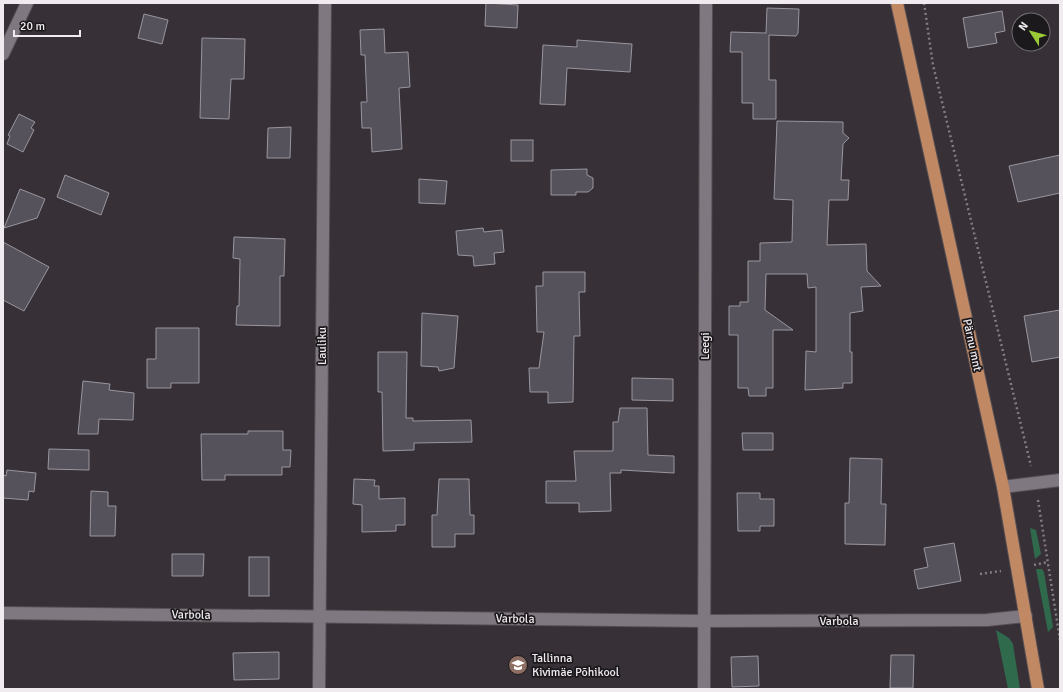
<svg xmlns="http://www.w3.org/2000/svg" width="1063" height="692" font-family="Signika,sans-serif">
	<rect width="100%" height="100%" fill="#373037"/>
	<!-- green -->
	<g fill="#2f6a4d">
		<path d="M1030,528l6,2 5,24 -6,5z"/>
		<path d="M1036,569h6l2,3 9,55 -5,5z"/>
		<path d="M996,630l13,8 4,6 7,45h-12z"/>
	</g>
	<!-- building -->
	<g fill="#56525b" stroke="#9996a0">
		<path d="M486,3l32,2 -1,23 -32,-2z"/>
		<path d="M767,8l32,1 -1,24 -2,3 -27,-1v45h7v39h-23v-16h-11v-51h-12l1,-20 35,1z"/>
		<path d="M1002,11l3,20 -10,2 2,10 -29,5 -5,-30z"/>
		<path d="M144,14l24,6 -6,24 -24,-6z"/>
		<path d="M384,29l1,24 23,-1 2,35 -11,1 3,61 -30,3 -1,-24h-9l-1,-26h6l-2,-47h-4l-1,-25z"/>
		<path d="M202,38l43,1 -1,40h-13l-2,40 -29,-1z"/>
		<path d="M577,40l55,4 -2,28 -63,-4 -2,37 -25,-1 3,-59 34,2z"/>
		<path d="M19,114l16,8 -4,6 3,2 -11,22 -16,-8 3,-8 -2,-1z"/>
		<path d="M777,121l66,1v11l6,5 -6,6 -2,36h8l-1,20h-19l-2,45 39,-1 1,27 14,15 -20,1 2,24 -13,2v39h2v31h-9v5l-38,2 1,-39 10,1v-65l-8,1 -1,-14h-41l-1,36 28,20h-20v58h-7v8h-17l-1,-8h-10v-53h-9v-29h11v-4h8v-41h12v-18l32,-1 1,-42 -19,-1z"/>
		<path d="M291,127l-1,31h-23l1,-30z"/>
		<rect x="511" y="140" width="22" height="21"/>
		<path d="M1060,155v38l-42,9 -9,-36z"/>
		<path d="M587,169v6l6,3v10l-5,4h-12v3h-25v-25z"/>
		<path d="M65,175l44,18 -8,22 -44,-18z"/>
		<path d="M419,179l28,2 -2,23 -26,-1z"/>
		<path d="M20,189l25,10 -8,19 -33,10z"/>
		<path d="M483,228l1,4 18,-2 2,22 -10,1 1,11 -21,2 -1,-10 -15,-1 -2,-24z"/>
		<path d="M234,237l51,2 -1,37h-4v50l-44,-1 1,-19h2l1,-47 -7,-1z"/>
		<path d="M3,242l46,25 -25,44 -21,-11z"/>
		<path d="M543,272h42v20h-6l1,44h-6l-1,66 -25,1v-11h-18l-1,-24h10l5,-36h-7l-1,-46h7z"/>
		<path d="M1060,310v47l-28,5 -8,-46z"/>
		<path d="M422,313l36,3 -4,52 -15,3 -1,-4 -17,-1z"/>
		<path d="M156,328h43v55h-28v5h-24v-29h9z"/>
		<path d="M378,352h29l-1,66h7v3l58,-1 1,22 -58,1v7l-31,1 -1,-59h-4z"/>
		<path d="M632,378l41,1v22l-41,-1z"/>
		<path d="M83,381l27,3 -1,6 25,3 -1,27 -34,-1 -1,15h-20z"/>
		<path d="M620,408h27l1,47 26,1v17l-53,-3v3h-11l1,38 -32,1v-9h-33v-22h30l-2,-30h39v-29h5z"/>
		<path d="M248,431h35v19h8l-1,17h-8v8h-57v5h-23l-1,-46h47z"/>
		<path d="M742,433h31v17h-30z"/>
		<path d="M49,449l40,1v20l-41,-1z"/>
		<path d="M850,458l32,1 -1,45h5l-1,41 -40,-1v-41h4z"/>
		<path d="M7,470l29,3 -2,19 -5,-1 -1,9 -25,-2v-23l3,1z"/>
		<path d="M354,479l21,1 -1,6h5v13l26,-1v27h-9v6l-34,1v-27l-9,-1z"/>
		<path d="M439,479h30l1,36h4v19h-19v13h-23v-32h5z"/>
		<path d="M91,491l17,1v14h8l-1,30h-25z"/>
		<path d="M737,493h23v6h14v27h-14v5h-22z"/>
		<path d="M954,543l7,38 -43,8 -4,-19 14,-3 -4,-19z"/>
		<path d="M172,554h32l-1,22h-31z"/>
		<rect x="249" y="557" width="20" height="39"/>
		<path d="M279,652v27l-45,1 -1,-27z"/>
		<path d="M891,655h23l-1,33h-23z"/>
		<path d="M758,656l1,30 -27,1 -1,-30z"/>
	</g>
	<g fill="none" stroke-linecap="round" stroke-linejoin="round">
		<!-- minor casing -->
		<g stroke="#554f54" stroke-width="14">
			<g id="minor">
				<path d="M3,54l24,-51"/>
				<path d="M1003,487l57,-7"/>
				<path d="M3,613l702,8 282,-1 39,-4"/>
				<path d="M319,689l6,-686"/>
				<path d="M704,689l2,-686"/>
			</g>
		</g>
		<!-- major casing -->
		<g stroke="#554f54" stroke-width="14">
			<path id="major" d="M897,3l106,484 35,202"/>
		</g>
		<!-- path -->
		<g stroke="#837d83" stroke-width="2.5" stroke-dasharray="2 3" stroke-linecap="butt">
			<path d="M924,3l9,62 98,401"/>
			<path d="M1038,500l22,140"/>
			<path d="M1034,565l14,-3"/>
			<path d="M980,574l21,-3"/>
		</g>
		<!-- minor -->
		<use href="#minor" stroke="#807880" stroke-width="12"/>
		<!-- major -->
		<use href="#major" stroke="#c18864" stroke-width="12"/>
	</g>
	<!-- icons -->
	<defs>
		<g id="school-disc" transform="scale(1)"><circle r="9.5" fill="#8d6e63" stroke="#1c191c"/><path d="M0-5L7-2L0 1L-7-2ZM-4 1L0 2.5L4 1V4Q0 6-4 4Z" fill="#fff"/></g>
	</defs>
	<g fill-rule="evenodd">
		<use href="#school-disc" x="518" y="665"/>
	</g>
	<g text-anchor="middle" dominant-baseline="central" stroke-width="3.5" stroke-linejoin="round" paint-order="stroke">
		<!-- street labels -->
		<g font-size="12" fill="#f0ebef" stroke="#1c191c">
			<text transform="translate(972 345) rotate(78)">Pärnu mnt</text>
			<text transform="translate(322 346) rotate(-90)">Lauliku</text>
			<text transform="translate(705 346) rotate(-90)">Leegi</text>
			<text transform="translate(191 615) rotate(1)">Varbola</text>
			<text transform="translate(515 619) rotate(1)">Varbola</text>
			<text x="839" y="621">Varbola</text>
		</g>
		<!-- poi labels -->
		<g font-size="12" fill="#f0ebef" stroke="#1c191c" text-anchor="start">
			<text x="532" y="658">Tallinna<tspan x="532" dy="14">Kivimäe Põhikool</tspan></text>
		</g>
	</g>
	<!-- border -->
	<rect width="1063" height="692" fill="none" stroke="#f0ebef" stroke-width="8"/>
	<!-- north arrow -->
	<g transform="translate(1031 32) rotate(306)"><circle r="19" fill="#1c191c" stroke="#716d70"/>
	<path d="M0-3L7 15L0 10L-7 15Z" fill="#99cb36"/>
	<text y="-6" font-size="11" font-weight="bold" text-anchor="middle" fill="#f0ebef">N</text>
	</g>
	<!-- scale -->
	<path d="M14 30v6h66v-6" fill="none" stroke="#f0ebef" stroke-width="2"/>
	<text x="20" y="30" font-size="12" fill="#f0ebef" stroke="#1c191c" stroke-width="3" paint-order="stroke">20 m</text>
</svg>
